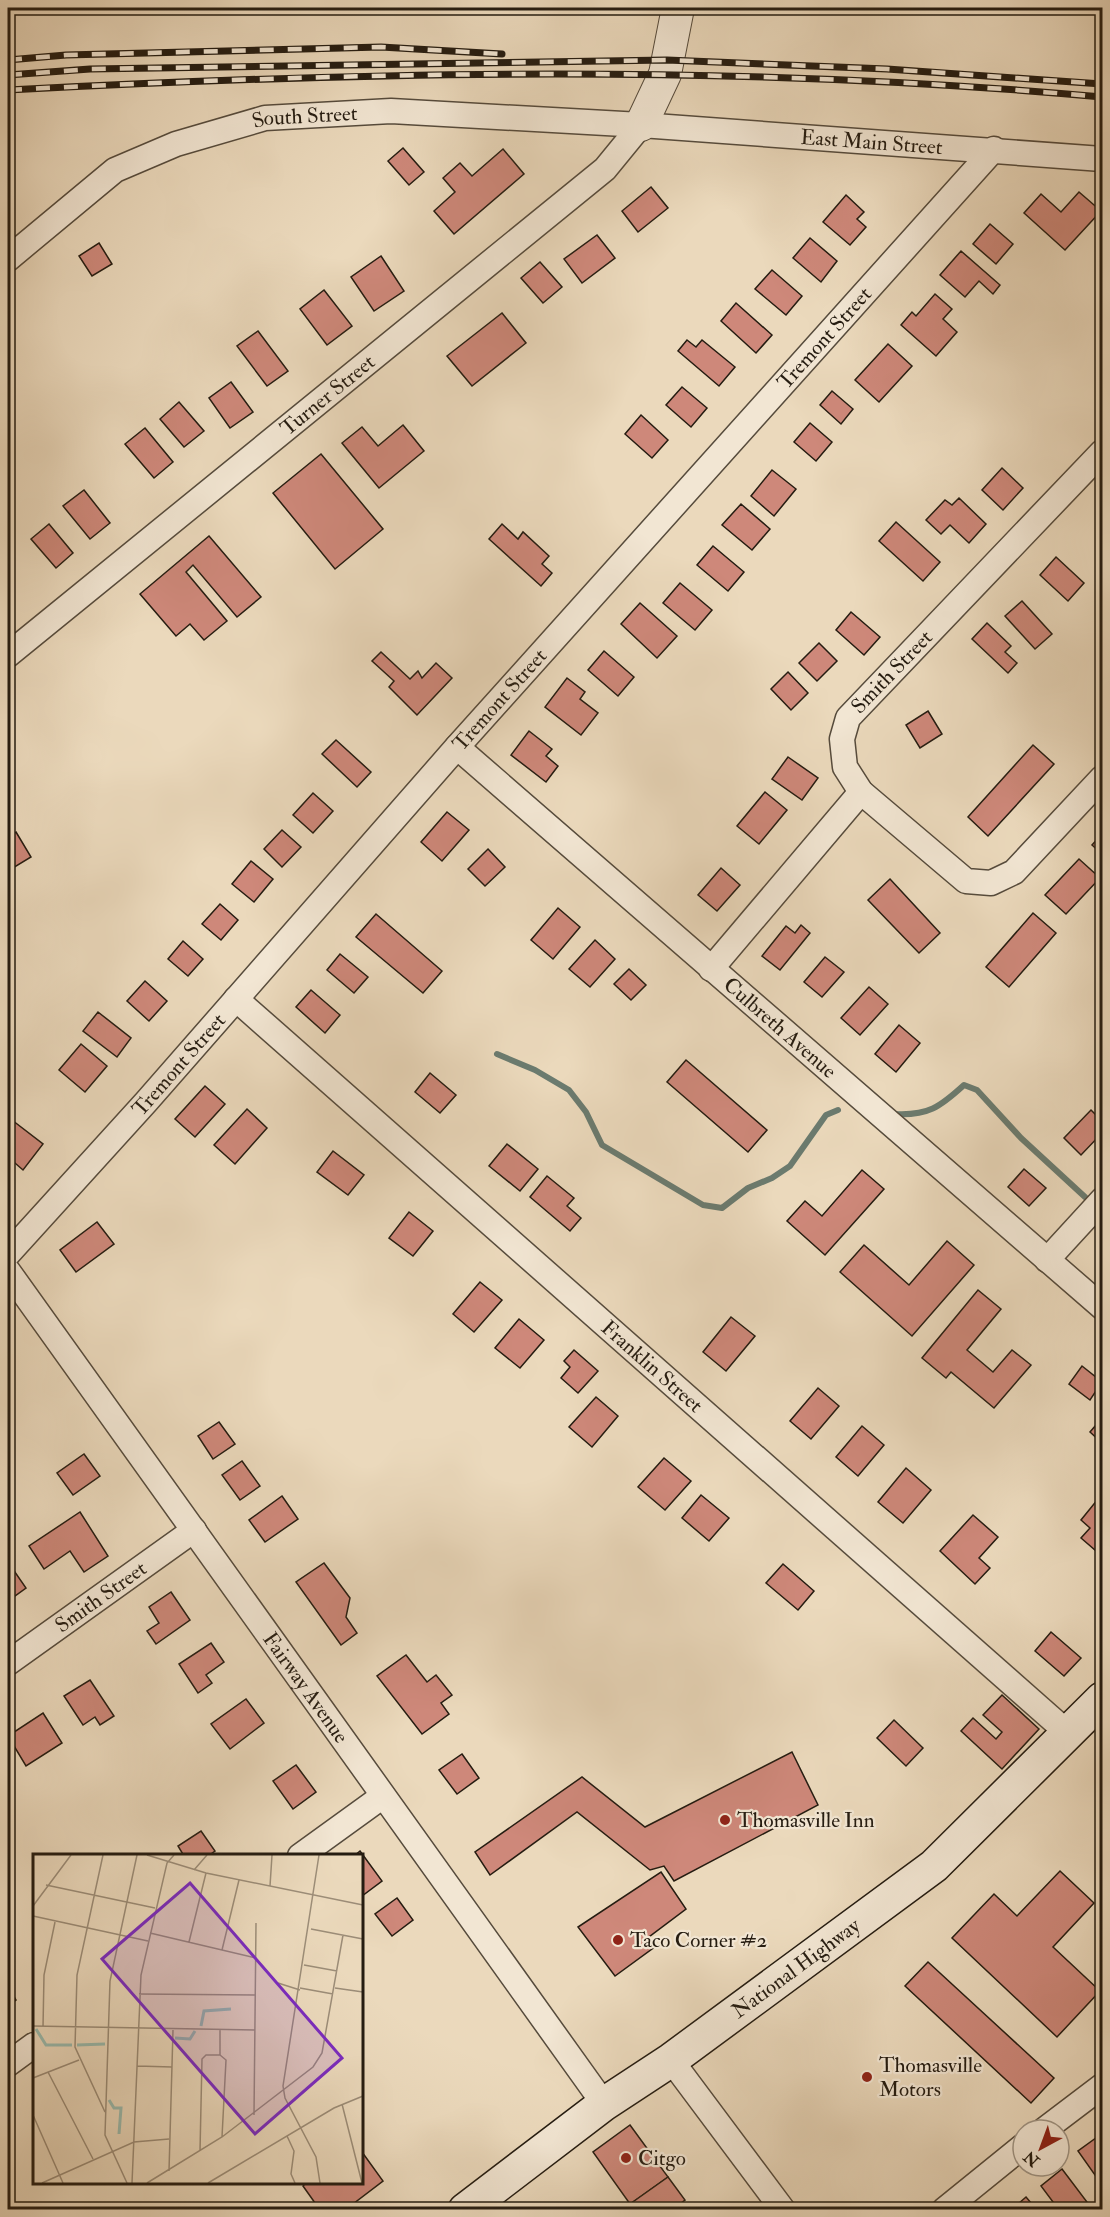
<svg xmlns="http://www.w3.org/2000/svg" width="1110" height="2217" font-family="'IM FELL Double Pica',serif">
	<rect width="100%" height="100%" fill="#ebd9bc"/>
	<filter id="stains"><feTurbulence type="fractalNoise" baseFrequency=".00333" numOctaves="4"/><feColorMatrix values="0 0 0 0 .2 0 0 0 0 .09 0 0 0 0 .02 0 0 0 .5 -.17"/></filter>
	<radialGradient id="worn" r=".72"><stop offset=".6" stop-color="#630" stop-opacity="0"/><stop offset="1" stop-color="#630" stop-opacity=".3"/></radialGradient>
	<g fill="none" stroke-linecap="round" stroke-linejoin="round">
		<!-- stream -->
		<g stroke="#6b7b6f" stroke-width="6">
			<path d="M497,1054l38,16 34,20 17,22 16,33 101,60 19,3 26,-20 24,-10 18,-12 36,-51 12,-5"/>
			<path d="M894,1114c34,2 46,-7 70,-29l13,5 44,48 64,59"/>
		</g>
	</g>
	<!-- building -->
	<g fill="#ce887a" stroke="#251c11" stroke-width="1.5">
		<path d="M403,148l21,24 -15,13 -21,-24z"/>
		<path d="M503,149l21,25 -70,60 -20,-23 21,-19 -12,-14 17,-15 12,13z"/>
		<path d="M651,187l17,21 -30,24 -16,-21z"/>
		<path d="M1079,192l22,19 -36,39 -41,-37 17,-19 20,18z"/>
		<path d="M846,195l18,17 -7,7 9,8 -16,18 -27,-23z"/>
		<path d="M990,224l23,20 -17,20 -23,-20z"/>
		<path d="M597,235l18,23 -33,25 -18,-24z"/>
		<path d="M810,238l27,23 -16,21 -28,-24z"/>
		<path d="M99,243l13,21 -20,12 -13,-20z"/>
		<path d="M961,251l39,34 -7,9 -14,-13 -14,16 -25,-22z"/>
		<path d="M381,256l23,35 -30,20 -23,-34z"/>
		<path d="M540,262l22,25 -19,16 -22,-25z"/>
		<path d="M772,270l30,26 -16,19 -31,-26z"/>
		<path d="M324,290l28,36 -25,19 -27,-36z"/>
		<path d="M935,294l17,15 -9,10 14,13 -21,24 -35,-31 11,-13 4,4z"/>
		<path d="M736,303l36,32 -16,18 -35,-32z"/>
		<path d="M502,313l24,30 -54,43 -25,-30z"/>
		<path d="M258,331l30,40 -21,15 -30,-40z"/>
		<path d="M687,340l9,7 6,-7 33,27 -16,19 -41,-35z"/>
		<path d="M888,344l24,22 -33,36 -24,-22z"/>
		<path d="M231,382l22,30 -23,16 -21,-30z"/>
		<path d="M682,387l25,21 -16,19 -25,-22z"/>
		<path d="M832,391l21,18 -12,15 -21,-19z"/>
		<path d="M179,402l25,29 -20,16 -24,-28z"/>
		<path d="M641,415l27,25 -16,18 -27,-24z"/>
		<path d="M810,423l22,19 -16,19 -22,-19z"/>
		<path d="M403,425l21,26 -45,37 -37,-45 20,-16 16,19z"/>
		<path d="M145,428l28,34 -19,16 -29,-34z"/>
		<path d="M321,454l62,75 -48,40 -62,-76z"/>
		<path d="M1002,468l21,20 -20,22 -21,-20z"/>
		<path d="M772,470l24,19 -22,27 -23,-20z"/>
		<path d="M84,490l26,33 -20,16 -27,-33z"/>
		<path d="M959,498l27,26 -17,19 -19,-18 -9,9 -15,-14 19,-20 7,5z"/>
		<path d="M741,504l29,25 -18,21 -30,-25z"/>
		<path d="M896,522l44,40 -17,19 -44,-40z"/>
		<path d="M49,524l24,29 -17,15 -25,-29z"/>
		<path d="M502,524l16,15 5,-7 26,24 -7,8 10,9 -11,13 -52,-47z"/>
		<path d="M209,536l52,61 -24,20 -44,-52 -7,7 41,49 -23,19 -14,-16 -14,12 -36,-42z"/>
		<path d="M713,546l31,26 -16,19 -31,-26z"/>
		<path d="M1056,557l28,26 -16,18 -28,-26z"/>
		<path d="M680,583l32,27 -17,20 -32,-27z"/>
		<path d="M1022,601l30,33 -17,15 -30,-33z"/>
		<path d="M640,603l37,33 -20,22 -36,-34z"/>
		<path d="M851,612l29,25 -16,18 -28,-25z"/>
		<path d="M987,623l24,23 -6,6 12,11 -9,10 -36,-34z"/>
		<path d="M819,643l18,18 -20,20 -18,-18z"/>
		<path d="M604,651l30,26 -16,19 -30,-26z"/>
		<path d="M381,652l29,27 8,-8 4,7 14,-15 16,15 -35,37 -28,-28 5,-6 -22,-20z"/>
		<path d="M788,672l20,21 -17,17 -20,-21z"/>
		<path d="M567,678l18,14 -5,7 18,14 -17,22 -36,-28z"/>
		<path d="M928,711l14,23 -22,14 -14,-23z"/>
		<path d="M529,731l23,18 -6,7 12,10 -12,16 -35,-27z"/>
		<path d="M336,740l35,32 -14,15 -35,-33z"/>
		<path d="M1033,745l21,19 -66,72 -20,-19z"/>
		<path d="M788,757l30,21 -16,22 -30,-21z"/>
		<path d="M765,792l22,18 -28,34 -22,-18z"/>
		<path d="M313,793l20,18 -20,22 -20,-18z"/>
		<path d="M447,812l22,18 -27,31 -21,-19z"/>
		<path d="M282,830l19,17 -19,20 -18,-18z"/>
		<path d="M16,832l15,25 -23,14v-33z"/>
		<path d="M1102,834v20l-10,-9z"/>
		<path d="M488,849l17,18 -20,19 -17,-17z"/>
		<path d="M1079,859l21,19 -34,36 -21,-19z"/>
		<path d="M251,861l22,18 -19,23 -22,-18z"/>
		<path d="M721,868l19,17 -23,26 -19,-16z"/>
		<path d="M890,879l50,54 -21,20 -51,-53z"/>
		<path d="M220,904l18,16 -17,20 -19,-16z"/>
		<path d="M558,908l22,19 -27,32 -22,-19z"/>
		<path d="M1033,913l23,20 -47,54 -23,-20z"/>
		<path d="M376,914l66,57 -19,22 -67,-56z"/>
		<path d="M801,925l9,8 -30,37 -18,-14 24,-30 9,7z"/>
		<path d="M595,940l20,19 -25,28 -21,-18z"/>
		<path d="M183,941l20,18 -15,17 -20,-17z"/>
		<path d="M340,954l28,23 -14,16 -27,-23z"/>
		<path d="M825,957l19,15 -22,25 -18,-15z"/>
		<path d="M629,969l17,16 -15,15 -17,-16z"/>
		<path d="M145,981l22,20 -18,20 -22,-20z"/>
		<path d="M869,987l19,17 -28,31 -19,-17z"/>
		<path d="M311,990l29,25 -15,18 -29,-26z"/>
		<path d="M98,1012l33,26 -14,19 -34,-26z"/>
		<path d="M899,1025l21,18 -24,29 -21,-18z"/>
		<path d="M81,1044l26,22 -22,26 -26,-22z"/>
		<path d="M686,1060l81,70 -19,22 -81,-70z"/>
		<path d="M430,1073l26,22 -16,18 -25,-21z"/>
		<path d="M205,1086l20,18 -30,33 -20,-18z"/>
		<path d="M247,1109l20,19 -32,36 -21,-19z"/>
		<path d="M1091,1110l11,11v12l-21,22 -17,-17z"/>
		<path d="M8,1117l35,27 -20,26 -15,-13z"/>
		<path d="M507,1144l31,25 -18,22 -31,-25z"/>
		<path d="M333,1151l31,24 -16,20 -31,-23z"/>
		<path d="M1024,1169l22,19 -17,18 -21,-19z"/>
		<path d="M862,1170l22,19 -59,66 -38,-34 18,-20 17,15z"/>
		<path d="M547,1176l27,22 -7,8 14,12 -11,13 -40,-34z"/>
		<path d="M409,1212l24,19 -20,25 -24,-18z"/>
		<path d="M97,1222l17,22 -38,28 -16,-22z"/>
		<path d="M947,1241l27,24 -62,71 -72,-64 24,-27 45,40z"/>
		<path d="M480,1282l22,18 -28,32 -21,-18z"/>
		<path d="M978,1290l23,19 -34,41 26,22 19,-22 19,15 -37,43 -43,-36 -5,6 -24,-20z"/>
		<path d="M731,1317l24,19 -29,35 -23,-19z"/>
		<path d="M519,1319l25,21 -24,28 -25,-20z"/>
		<path d="M574,1350l24,21 -20,22 -17,-15 9,-11 -6,-6z"/>
		<path d="M1082,1366l20,16 -12,18 -21,-16z"/>
		<path d="M818,1388l21,18 -28,33 -21,-18z"/>
		<path d="M596,1397l22,19 -26,31 -23,-20z"/>
		<path d="M1102,1418v25l-12,-11z"/>
		<path d="M219,1422l16,22 -22,15 -15,-23z"/>
		<path d="M862,1426l22,19 -26,31 -22,-19z"/>
		<path d="M84,1454l16,22 -27,19 -16,-22z"/>
		<path d="M664,1458l27,23 -26,29 -27,-23z"/>
		<path d="M242,1461l18,25 -20,14 -18,-25z"/>
		<path d="M906,1468l25,22 -28,33 -25,-21z"/>
		<path d="M1102,1494v62l-21,-18 9,-10 -9,-8z"/>
		<path d="M701,1495l28,23 -20,23 -27,-23z"/>
		<path d="M282,1496l16,23 -33,23 -16,-22z"/>
		<path d="M80,1512l28,44 -24,16 -14,-21 -26,18 -15,-23z"/>
		<path d="M973,1515l25,22 -19,21 11,10 -15,16 -35,-33z"/>
		<path d="M8,1562l18,26 -18,13z"/>
		<path d="M324,1563l26,35 -4,19 11,16 -16,12 -45,-63z"/>
		<path d="M783,1564l31,27 -16,19 -32,-27z"/>
		<path d="M171,1592l19,28 -34,24 -9,-13 12,-8 -10,-16z"/>
		<path d="M1051,1632l30,26 -17,18 -29,-25z"/>
		<path d="M211,1643l13,19 -18,13 6,8 -14,10 -19,-29z"/>
		<path d="M406,1655l21,27 9,-7 16,20 -11,8 8,11 -27,20 -45,-58z"/>
		<path d="M90,1680l24,36 -14,9 -5,-8 -12,8 -19,-29z"/>
		<path d="M1002,1695l37,34 -37,40 -41,-38 12,-13 23,21 6,-7 -19,-17z"/>
		<path d="M246,1699l18,24 -34,26 -19,-25z"/>
		<path d="M43,1713l19,30 -36,23 -18,-30z"/>
		<path d="M894,1720l29,28 -17,18 -29,-28z"/>
		<path d="M792,1752l26,53 -144,76 -10,-15 -14,4 -73,-58 -87,63 -15,-23 107,-75 63,50z"/>
		<path d="M462,1754l17,24 -22,16 -18,-24z"/>
		<path d="M296,1765l20,27 -23,17 -20,-28z"/>
		<path d="M201,1831l14,20 -7,5h-24l-6,-10z"/>
		<path d="M360,1851l22,30 -20,15v-40h-8z"/>
		<path d="M1060,1871l34,32 -41,44 47,44 -43,46 -105,-99 42,-44 23,22z"/>
		<path d="M661,1872l25,37 -37,28 7,9 -41,30 -37,-49z"/>
		<path d="M397,1898l16,22 -21,16 -17,-22z"/>
		<path d="M928,1962l126,116 -23,25 -126,-117z"/>
		<path d="M8,1986l8,14 -8,6z"/>
		<path d="M630,2125l38,52 -38,27 -37,-52z"/>
		<path d="M1100,2135l2,3v47l-24,-34z"/>
		<path d="M362,2152l21,29 -38,29h-25l-17,-24 4,-4h55z"/>
		<path d="M1062,2169l25,33 -11,8h-17l-18,-24z"/>
		<path d="M668,2177l17,23 -13,10h-41l-1,-6z"/>
		<path d="M1026,2197l11,13h-26z"/>
	</g>
	<g fill="none" stroke-linecap="round" stroke-linejoin="round">
		<!-- minor casing -->
		<g stroke="#564b3c" stroke-width="27">
			<g id="minor">
				<path id="s1" d="M8,259l107,-89 61,-26 89,-26 126,-7 250,14 461,34"/>
				<path d="M1102,452l-254,266 -6,21 3,28 16,25 105,89 25,2 23,-11 88,-94"/>
				<path id="s2" d="M8,655l597,-486 36,-44"/>
				<path id="s3" d="M457,747l645,560"/>
				<path d="M711,969l150,-177"/>
				<path id="s4" d="M236,999l833,735"/>
				<path id="s5" d="M8,1254l138,-152 311,-355 537,-598"/>
				<path d="M1047,1260l55,-60"/>
				<path id="s6" d="M8,1271l596,833"/>
				<path id="s7" d="M8,1663l186,-133"/>
				<path d="M300,1856l83,-60"/>
				<path d="M671,2060l112,150"/>
				<path d="M8,2064l26,-19"/>
				<path d="M1044,2130l58,-44"/>
				<path d="M944,2210l79,-64"/>
			</g>
		</g>
		<!-- tertiary casing -->
		<g stroke="#564b3c" stroke-width="34">
			<path id="tertiary" d="M641,125l24,-51 13,-66"/>
		</g>
		<!-- secondary casing -->
		<g stroke="#251c11" stroke-width="36">
			<g id="secondary">
				<path id="s8" d="M465,2210l139,-106 67,-44 263,-194 168,-167"/>
			</g>
		</g>
		<!-- minor -->
		<use href="#minor" stroke="#f2e6d3" stroke-width="24"/>
		<!-- tertiary -->
		<use href="#tertiary" stroke="#f2e6d3" stroke-width="32"/>
		<!-- secondary -->
		<use href="#secondary" stroke="#f2e6d3" stroke-width="33"/>
		<!-- rail casing -->
		<g stroke="#251c11" stroke-width="7">
			<g id="rail">
				<path d="M8,60l58,-5 315,-8 121,7"/>
				<path d="M8,75l82,-6 577,-9 220,9 215,15"/>
				<path d="M8,90c364,-19 731,-26 1094,7"/>
			</g>
		</g>
		<!-- rail -->
		<use href="#rail" stroke="#f2e6d3" stroke-width="4.5" stroke-dasharray="14" stroke-linecap="butt"/>
	</g>
	<!-- markers -->
	<g fill="#8f2418" stroke="#f2e6d3" stroke-width="2">
		<circle cx="725" cy="1820" r="6"/>
		<circle cx="618" cy="1940" r="6"/>
		<circle cx="867" cy="2077" r="6"/>
		<circle cx="626" cy="2158" r="6"/>
	</g>
	<g text-anchor="middle" dominant-baseline="central" stroke-width="4.5" stroke-linejoin="round" paint-order="stroke">
		<!-- street labels -->
		<g font-size="21" fill="#251c11" stroke="#f2e6d3">
			<text stroke="none"><textPath href="#s1" startOffset="338">South Street</textPath></text>
			<text stroke="none"><textPath href="#s1" startOffset="906">East Main Street</textPath></text>
			<text stroke="none"><textPath href="#s5" startOffset="1227">Tremont Street</textPath></text>
			<text stroke="none"><textPath href="#s2" startOffset="412">Turner Street</textPath></text>
			<text transform="translate(892 672) rotate(-46)">Smith Street</text>
			<text stroke="none"><textPath href="#s5" startOffset="741">Tremont Street</textPath></text>
			<text stroke="none"><textPath href="#s3" startOffset="428">Culbreth Avenue</textPath></text>
			<text stroke="none"><textPath href="#s5" startOffset="255">Tremont Street</textPath></text>
			<text stroke="none"><textPath href="#s4" startOffset="555">Franklin Street</textPath></text>
			<text stroke="none"><textPath href="#s7" startOffset="114">Smith Street</textPath></text>
			<text stroke="none"><textPath href="#s6" startOffset="512">Fairway Avenue</textPath></text>
			<text stroke="none"><textPath href="#s8" startOffset="410">National Highway</textPath></text>
		</g>
		<!-- poi labels -->
		<g font-size="21" fill="#251c11" stroke="#f2e6d3" text-anchor="start">
			<text x="737" y="1820">Thomasville Inn</text>
			<text x="630" y="1940">Taco Corner #2</text>
			<text x="879" y="2065">Thomasville<tspan x="879" dy="24">Motors</tspan></text>
			<text x="638" y="2158">Citgo</text>
		</g>
	</g>
	<!-- overview -->
	<g transform="translate(33 1854)">
		<rect width="330" height="330" fill="#ebd9bc"/>
		<path fill="none" stroke="#99baad" stroke-width="3" d="M168,172l3,-15 27,-2M3,175l10,16h26M142,184l15,1 5,-8M44,191l28,-1M76,246l5,8h7l-2,26"/>
		<path fill="none" stroke="#9c8d78" stroke-width="1.5" d="M70,1l-26,120 -2,72 30,65M114,1l59,18 157,32M286,1l-36,231 2,12 31,59 4,26M161,16l13,-15M13,31l109,23M237,32l2,-31M0,52l38,-51M0,62l115,25M278,75l52,10M117,79l106,25M156,88l17,-69M189,96l17,-70M271,111l33,6M245,129l22,7M267,134l33,6M302,134l28,4M106,140l116,1M0,172l222,4M10,173l1,-52 11,-53M187,176v25l6,5 -4,77M104,212l35,1M15,218l45,87M0,224l46,-18M309,250l20,79M0,261l30,68M221,261l2,-192M254,282l7,15 -3,23 4,9M167,297l2,-92 4,-4h14M136,317l4,-141M9,329l92,-41 35,-3M94,329l-22,-48 5,-154 27,-126M99,329l9,-208 26,-112 7,-8M114,329l75,-46 91,-70 9,-14 21,-118M175,329l126,-75 29,-12"/>
		<path fill="#7b2cbf" fill-opacity="0.15" stroke="#7b2cbf" stroke-width="3" d="M157,29l152,175 -87,76 -153,-175z"/>
		<rect width="330" height="330" fill="none" stroke="#251c11" stroke-width="3"/>
	</g>
	<!-- margin -->
	<rect width="1110" height="2217" fill="none" stroke="#ebd9bc" stroke-width="30"/>
	<rect x="9" y="9" width="1092" height="2199" fill="none" stroke="#251c11" stroke-width="3"/>
	<rect x="15" y="15" width="1080" height="2187" fill="none" stroke="#251c11" stroke-width="1.5"/>
	<!-- north arrow -->
	<g transform="translate(1041 2148) rotate(221)"><circle r="28" fill="#f2e6d3" stroke="#a09585" stroke-width="1.5"/>
	<path d="M0-4.5L10 22L0 15L-10 22Z" fill="#8f2418"/>
	<text y="-9" font-size="16" font-weight="bold" text-anchor="middle" fill="#251c11">N</text>
	</g>
	<rect width="100%" height="100%" filter="url(#stains)"/>
	<rect width="100%" height="100%" fill="url(#worn)"/>
</svg>
